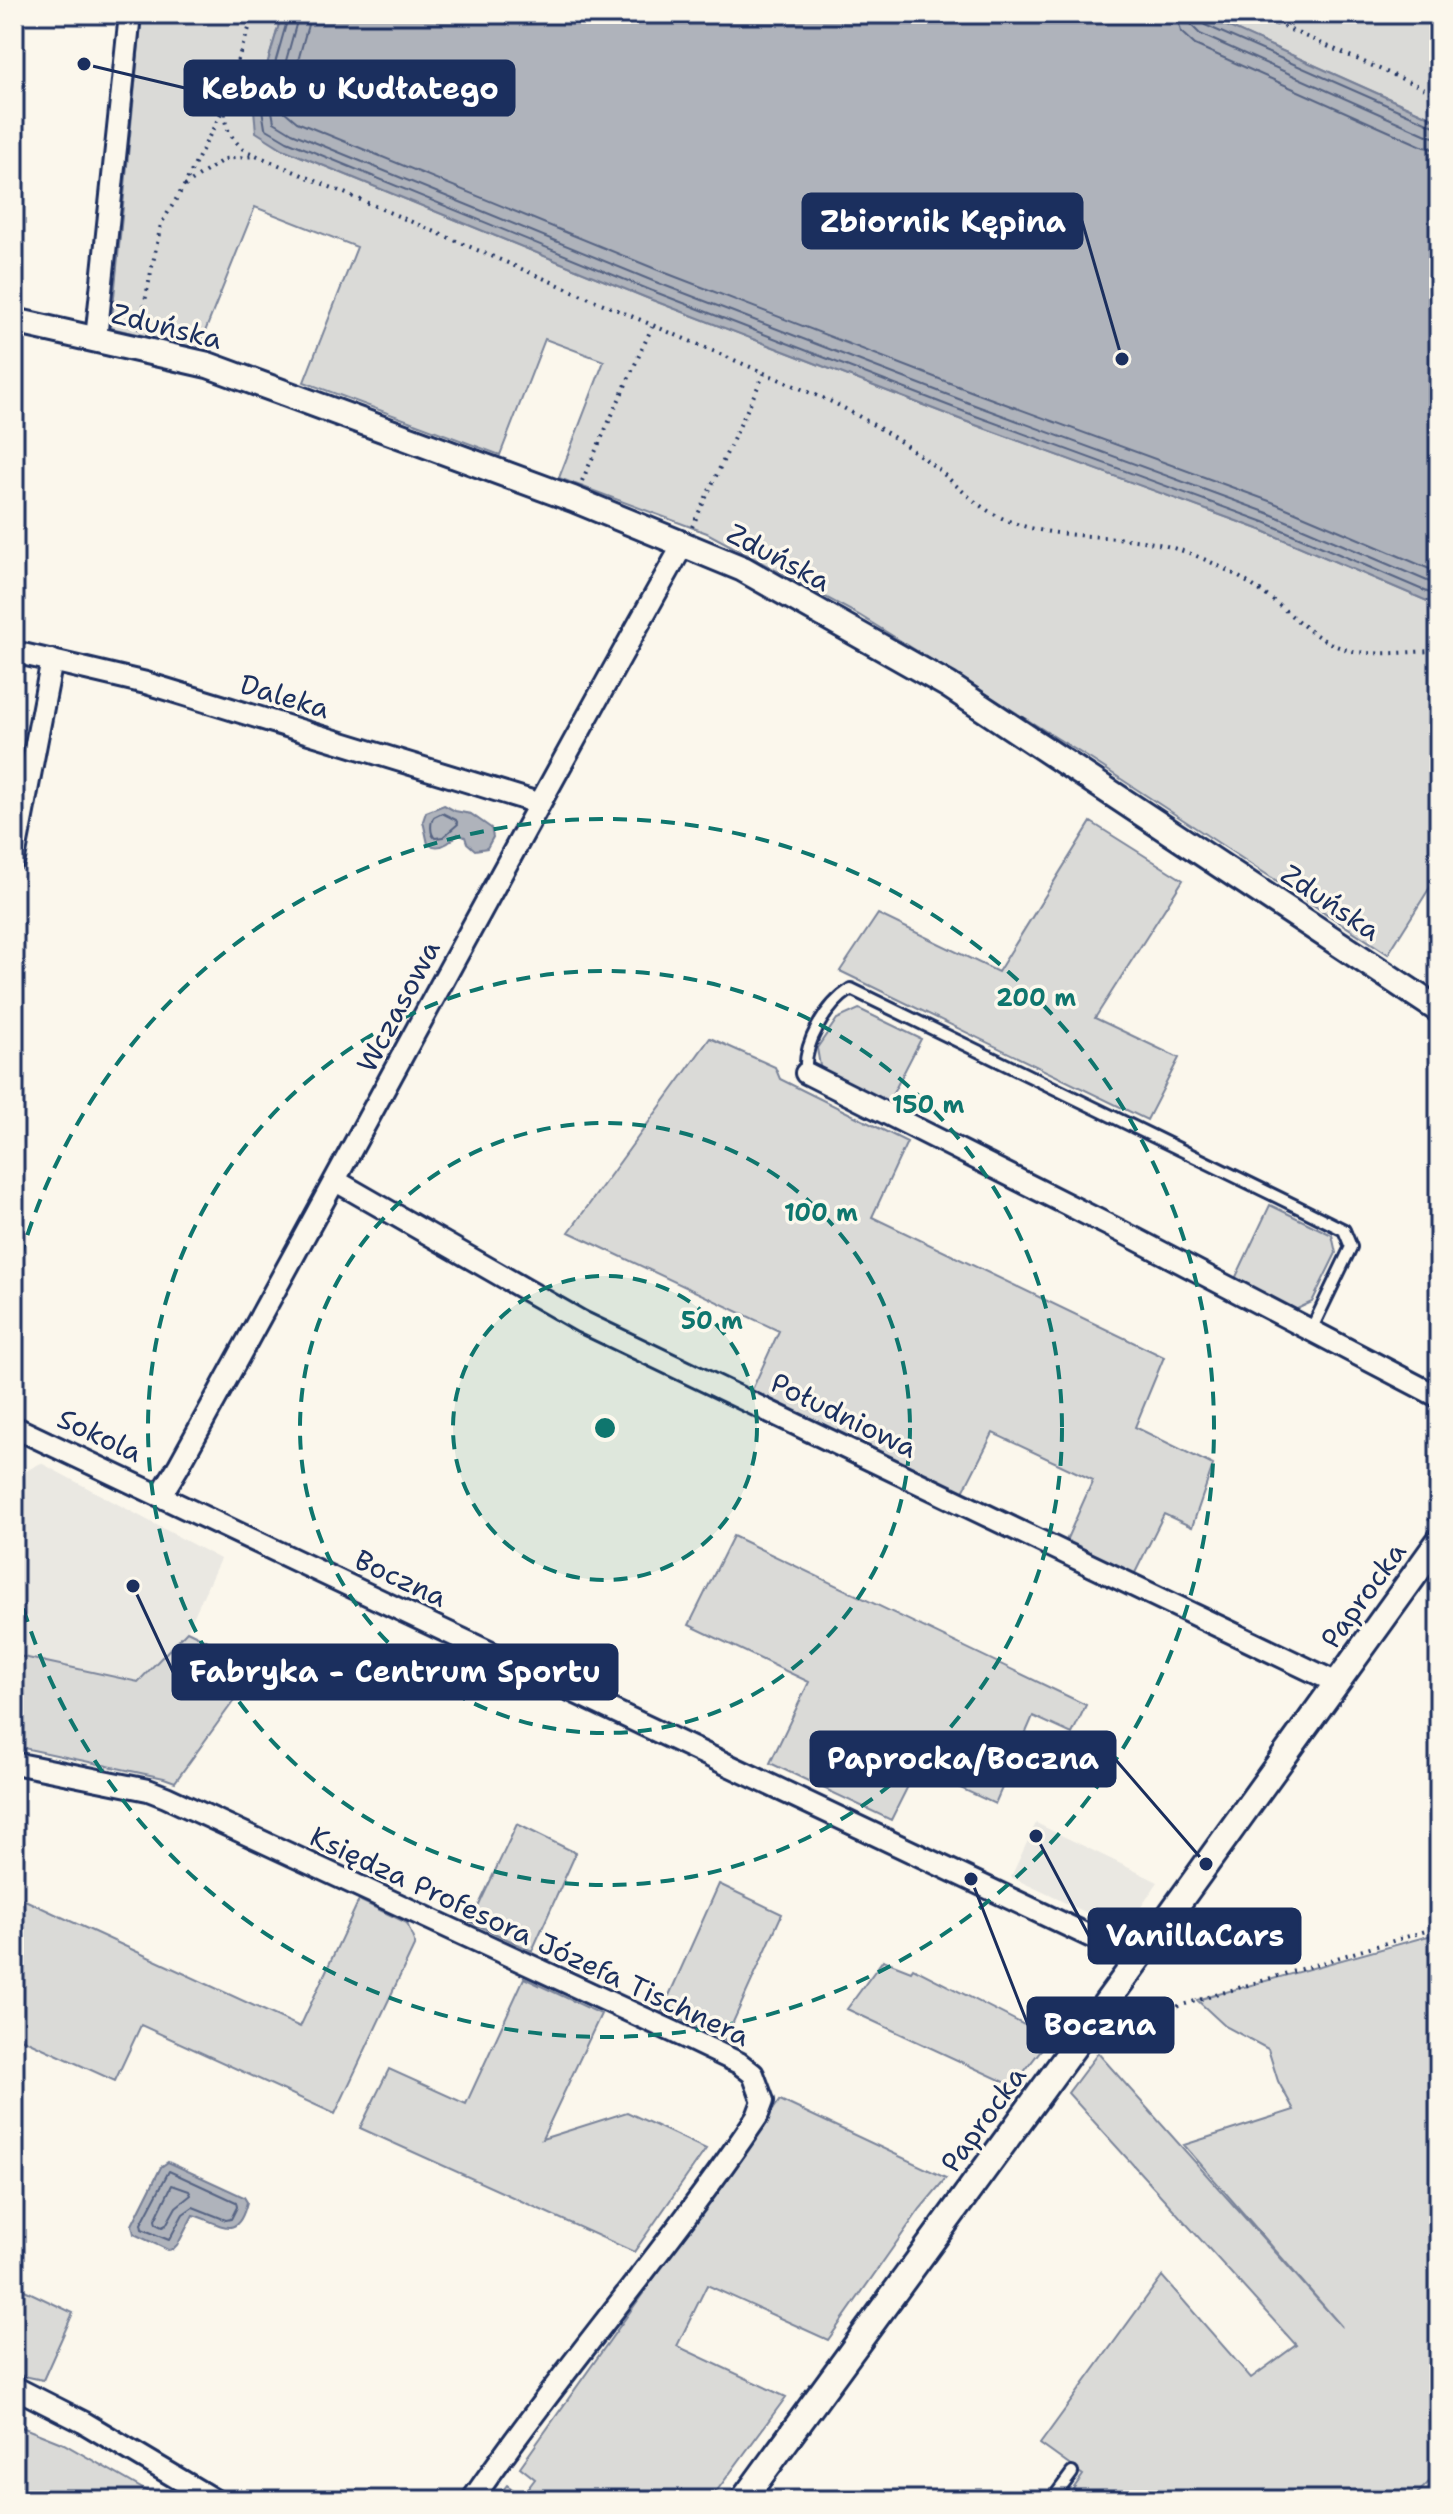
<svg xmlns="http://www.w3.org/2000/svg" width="1453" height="2514" viewBox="0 0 1453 2514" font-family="'Shantell Sans',sans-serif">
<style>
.built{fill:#eae8e2}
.green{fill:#dadad7;stroke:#7a849a;stroke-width:2}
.water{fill:#afb3bb;stroke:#747e96;stroke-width:2}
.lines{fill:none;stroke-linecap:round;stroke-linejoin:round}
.shore{stroke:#566483;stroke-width:2}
.service-casing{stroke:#1b2f5e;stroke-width:16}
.minor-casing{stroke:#1b2f5e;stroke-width:26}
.tertiary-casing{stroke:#1b2f5e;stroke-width:30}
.path{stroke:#1b2f5e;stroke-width:4;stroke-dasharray:2 6;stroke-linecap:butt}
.service{stroke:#fbf7ec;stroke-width:10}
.minor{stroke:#fbf7ec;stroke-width:20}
.tertiary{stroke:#fbf7ec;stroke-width:24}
.ring{fill:none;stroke:#0f766e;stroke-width:4;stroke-dasharray:14 10}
.labels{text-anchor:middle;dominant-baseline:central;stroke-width:7;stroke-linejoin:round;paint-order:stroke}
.street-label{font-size:28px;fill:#1b2f5e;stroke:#fbf7ec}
.centre{fill:#0f766e;stroke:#fbf7ec;stroke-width:4}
.ring-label{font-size:24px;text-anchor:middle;font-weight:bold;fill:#0f766e;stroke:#fbf7ec;stroke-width:7;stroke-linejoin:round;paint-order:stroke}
.leader{fill:none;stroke:#1b2f5e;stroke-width:3}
.callout-dot{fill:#1b2f5e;stroke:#fbf7ec;stroke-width:3}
.callout{fill:#1b2f5e;stroke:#1b2f5e;stroke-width:3}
.callout-label{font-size:30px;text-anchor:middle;font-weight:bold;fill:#fff}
</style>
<rect width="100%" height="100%" fill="#fbf7ec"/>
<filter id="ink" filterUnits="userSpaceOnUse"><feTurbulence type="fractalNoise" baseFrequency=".0125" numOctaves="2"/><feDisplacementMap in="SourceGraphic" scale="16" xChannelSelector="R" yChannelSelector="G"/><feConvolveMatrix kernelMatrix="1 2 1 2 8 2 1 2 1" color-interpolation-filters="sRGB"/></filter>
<g filter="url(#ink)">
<!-- built -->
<path class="built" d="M41 1463 220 1559 187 1631 138 1682 14 1655V1528L20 1474Z
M1036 1823 1158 1882 1128 1926 1119 1928 1011 1877Z"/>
<!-- green -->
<path class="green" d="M142 14H282L254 109 283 149 647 298 962 420 1261 530 1439 606V873L1388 954 1092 760 859 615 707 533 559 478 604 361 545 339 500 455 304 382 357 247 255 207 200 344 197 348 111 328Z
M1200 14H1439V121Z
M1091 822 1183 880 1095 1018 1179 1058 1147 1120 840 971 878 914 998 972Z
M859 1009 921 1039 887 1105 821 1072 817 1048 837 1019Z
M710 1038 775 1067 780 1079 907 1142 872 1217 1164 1357 1135 1427 1213 1465 1192 1527 1164 1514 1134 1575 1065 1543 1093 1480 993 1433 963 1492 750 1394 779 1331 569 1232Z
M1270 1205 1332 1235 1336 1253 1312 1302 1295 1310 1234 1281Z
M733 1536 1086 1705 1072 1734 1033 1716 995 1804 917 1768 891 1820 770 1763 809 1682 689 1625Z
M187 1631 259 1666 175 1782 164 1778 14 1746V1655L138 1682Z
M517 1824 576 1853 532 1951 471 1922Z
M719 1884 782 1914 725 2040 662 2011Z
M14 1895 300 2027 359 1900 407 1923 415 1944 335 2114 141 2025 115 2081 14 2035Z
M1439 1933V2472L1411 2500H1088L1073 2489 1083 2475 1040 2444 1162 2276 1251 2378 1296 2345 1068 2093 1098 2053 1342 2327 1184 2145 1294 2110 1278 2081 1268 2049 1225 2026 1197 2000Z
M883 1960 911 1971 913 1968 1050 2038 1013 2086 847 2009Z
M524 1978 601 2014 542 2139 627 2112 706 2149 634 2252 360 2128 389 2069 466 2104Z
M780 2100 946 2178 920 2209 828 2340 707 2285 677 2346 786 2397 710 2500H495L507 2485 522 2496 535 2479 520 2467Z
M14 2285 73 2313 43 2380 14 2374Z
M14 2424 64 2444 162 2500H14Z"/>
<!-- water -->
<path class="water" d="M282 14H1200L1439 121V606L1261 530 962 420 647 298 283 149 256 132 254 109Z
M444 805 455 811 471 814 491 828 493 837 487 848 475 850 467 843 465 837 458 834C450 843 440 851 428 844L423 821 426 812Z
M168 2162 244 2197 247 2202C237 2244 220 2222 193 2215L177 2246 174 2249 168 2250 134 2234 132 2225 161 2167Z"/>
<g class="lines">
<!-- shore -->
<path class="shore" d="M289 14 262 109 265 128 287 141 650 290 965 412 1264 522 1439 597
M299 14 272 111 274 122 292 133 653 281 969 403 1268 513 1439 586
M311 14 284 111 297 122 658 270 973 392 1272 502 1439 573
M1177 14 1181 32 1195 45 1424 147 1439 150
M1189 14 1192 26 1200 34 1429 136 1439 138
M1199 14 1200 21 1205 25 1439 128
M442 813 456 820 458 824 443 837 435 838C430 834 430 822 434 817Z
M169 2171 236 2202 237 2207 231 2219 226 2220 193 2207 183 2214 169 2240 142 2229 141 2224Z
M172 2185 189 2191 191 2195 176 2207 166 2225 162 2227 156 2224 155 2220Z"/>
<defs>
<path id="service" d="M806 1073C803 1043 826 1005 851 989L1298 1207 1344 1230 1351 1247 1311 1330
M1052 2500 1072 2473"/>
<path id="minor" d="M96 339 130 14
M14 652 146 683 538 803
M14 859 52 660
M806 1073 1134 1238 1439 1397
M336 1181 582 1322 1337 1683
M14 1427 1138 1959
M161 1495 178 1467C348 1159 512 849 684 543
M14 1763 148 1790 166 1797 674 2032 739 2063 753 2074 763 2101 757 2117C668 2249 562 2369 472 2500
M14 2387 83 2422 214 2500"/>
<path id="tertiary" d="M14 321 208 365 573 499 743 569 948 685 1439 1010
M743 2500 1138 1959 1439 1541"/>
</defs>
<!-- service casing -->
<use href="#service" class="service-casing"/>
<!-- minor casing -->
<use href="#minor" class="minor-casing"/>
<!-- tertiary casing -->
<use href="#tertiary" class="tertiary-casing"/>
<!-- path -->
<path class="path" d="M254 14C246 40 219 100 226 124 229 135 236 142 244 150L832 402C867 420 899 439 930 463 951 479 969 500 992 513 1047 544 1111 530 1170 547 1205 557 1238 574 1267 596 1294 615 1314 641 1348 650 1376 657 1410 651 1439 651
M1254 14 1439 95
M185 186 224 159 255 156
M139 330 161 224 183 188 223 109
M582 481 652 327
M692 527 764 374
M1429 1521 1439 1508
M1130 2008 1145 2011 1169 2009 1439 1927
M1075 2494 1083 2500"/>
<!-- service -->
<use href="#service" class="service"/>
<!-- minor -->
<use href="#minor" class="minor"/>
<!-- tertiary -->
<use href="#tertiary" class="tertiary"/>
</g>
</g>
<!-- distance rings -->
<circle cx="605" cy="1428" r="152" fill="#0f766e" fill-opacity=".12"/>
<g class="ring">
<circle cx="605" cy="1428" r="152"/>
<circle cx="605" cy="1428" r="305"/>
<circle cx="605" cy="1428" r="457"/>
<path d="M14 1281A609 609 0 1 1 14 1575"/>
</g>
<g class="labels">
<!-- street labels -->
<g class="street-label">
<text transform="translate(167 326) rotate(14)">Zduńska</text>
<text transform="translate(779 557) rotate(28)">Zduńska</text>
<text transform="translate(285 696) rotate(17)">Daleka</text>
<text transform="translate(1331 902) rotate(34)">Zduńska</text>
<text transform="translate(398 1006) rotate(-62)">Wczasowa</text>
<text transform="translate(844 1415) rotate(26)">Południowa</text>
<text transform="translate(100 1435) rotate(25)">Sokola</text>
<text transform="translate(401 1578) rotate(25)">Boczna</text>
<text transform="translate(1363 1595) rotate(-54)">Paprocka</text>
<text transform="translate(530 1936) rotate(25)">Księdza Profesora Józefa Tischnera</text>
<text transform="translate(983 2119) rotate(-54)">Paprocka</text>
</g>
</g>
<circle cx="605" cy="1428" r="12" class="centre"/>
<g class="ring-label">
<text x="1036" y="1006">200 m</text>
<text x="928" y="1113">150 m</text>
<text x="821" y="1221">100 m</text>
<text x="712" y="1329">50 m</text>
</g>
<!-- callouts -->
<path class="leader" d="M84 64L185 88M1122 359L1082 221M133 1586L173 1672M1206 1864L1115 1759M1036 1836L1089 1936M971 1879L1028 2025"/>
<g class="callout-dot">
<circle cx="84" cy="64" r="8"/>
<circle cx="1122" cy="359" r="8"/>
<circle cx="133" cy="1586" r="8"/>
<circle cx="1206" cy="1864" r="8"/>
<circle cx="1036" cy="1836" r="8"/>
<circle cx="971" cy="1879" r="8"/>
</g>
<g class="callout">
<rect x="185" y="61" width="329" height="54" rx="8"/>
<rect x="803" y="194" width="279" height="54" rx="8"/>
<rect x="173" y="1645" width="444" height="54" rx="8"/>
<rect x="811" y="1732" width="304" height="54" rx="8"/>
<rect x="1089" y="1909" width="211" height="54" rx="8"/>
<rect x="1028" y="1998" width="145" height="54" rx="8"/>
</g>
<g class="callout-label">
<text x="350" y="99">Kebab u Kudłatego</text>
<text x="943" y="232">Zbiornik Kępina</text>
<text x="395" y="1682">Fabryka - Centrum Sportu</text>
<text x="963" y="1769">Paprocka/Boczna</text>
<text x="1195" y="1946">VanillaCars</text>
<text x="1100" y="2035">Boczna</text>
</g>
<!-- margin -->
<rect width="1453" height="2514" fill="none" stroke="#fbf7ec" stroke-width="48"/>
<rect x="24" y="24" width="1405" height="2466" fill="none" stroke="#1b2f5e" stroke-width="3" filter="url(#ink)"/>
</svg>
